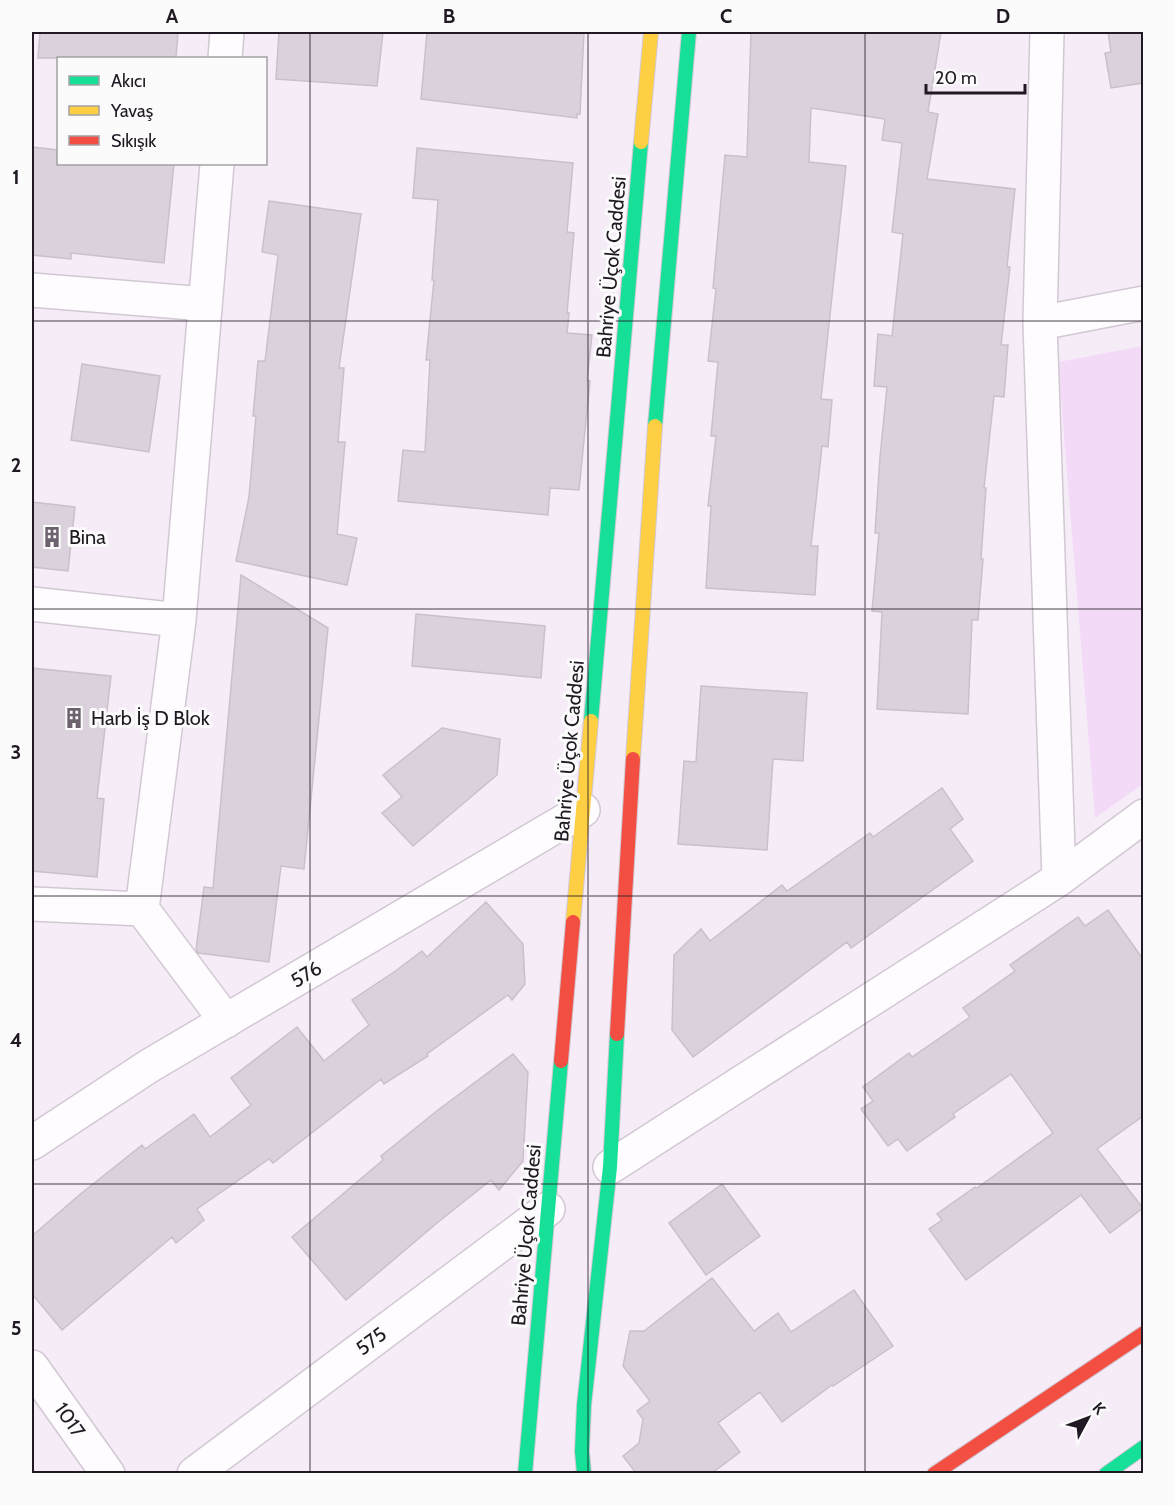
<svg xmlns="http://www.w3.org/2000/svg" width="1175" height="1505" viewBox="0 0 1175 1505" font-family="Cabin,sans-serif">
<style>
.green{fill:#f3dbf7}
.building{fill:#dad1dc;stroke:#c9c0ca;stroke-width:1.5}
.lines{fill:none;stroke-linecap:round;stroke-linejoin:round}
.street-casing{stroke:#d1c8d3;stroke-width:36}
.fast-casing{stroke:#d1c8d3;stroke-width:16}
.slow-casing{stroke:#d1c8d3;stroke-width:16}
.jam-casing{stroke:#d1c8d3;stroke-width:16}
.street{stroke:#fefcfe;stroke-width:33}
.fast{stroke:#16e098;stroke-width:14}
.slow{stroke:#ffcf43;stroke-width:14}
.jam{stroke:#f24e42;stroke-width:14}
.grid{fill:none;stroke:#201822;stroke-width:1.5;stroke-opacity:0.55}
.labels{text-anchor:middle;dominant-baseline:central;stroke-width:6;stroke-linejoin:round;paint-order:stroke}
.street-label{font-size:20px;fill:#201822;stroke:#fbfbfb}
.poi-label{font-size:20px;fill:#201822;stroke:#fbfbfb;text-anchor:start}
.neatline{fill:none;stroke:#201822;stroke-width:2}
.grid-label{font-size:20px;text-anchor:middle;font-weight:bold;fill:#201822}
</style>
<rect width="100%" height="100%" fill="#f6ecf8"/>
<!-- green -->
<path class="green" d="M1143 346V784L1095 818 1058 362Z"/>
<!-- building -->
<path class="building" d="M40 32H178L176 58H38Z
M279 32H383L377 86 276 79Z
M427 32H584L580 114H577V118L421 99Z
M751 32H941L928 112 938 114 927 179 1015 189 1007 267H1010L1001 345H1008L1004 397 994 396 984 488H986L981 559H983L978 620H972L968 714 877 709 882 612 872 611 879 533H875L880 457 887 387 874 386 878 334 892 336 903 234 892 232 902 143 882 140 885 119 811 108 809 162 846 166 821 399 832 400 828 447 822 446 811 546H818L815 595 706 588 711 506H708L716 436H711L718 362 708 361 716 289 713 288 725 155 747 157Z
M1108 32H1143V83L1111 88 1105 53 1111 52Z
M32 147 58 150V164H174L164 263 71 253V259L32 255Z
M417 148 573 163 567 232 574 233 567 313H569L567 333 592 335 587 380 590 381 579 490 550 488 548 515 398 501 403 450 425 452 430 360H426L434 280H432L438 200 413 198Z
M269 201 361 214 339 368H344L338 442H345L337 534 357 538 347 585 236 561 249 497 256 416H253L258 361H265L278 255 262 252Z
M82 364 160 376 149 452 71 440Z
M32 502 75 507 68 571 32 567Z
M241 575 328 628 304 869 281 866 269 962 198 953 196 950 204 887 213 888Z
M416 614 545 626 541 678 412 666Z
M32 668 111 676 97 798 104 799 97 877 32 871Z
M701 686 807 693 803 761 773 759 767 850 678 844 684 761 696 762Z
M442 728 500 739 497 775 413 846 382 813 402 797 383 775Z
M942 788 963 819 950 829 973 861 851 948 847 942 693 1057 672 1030 674 955 701 929 710 941 782 885 787 891 870 833 873 837Z
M486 902 523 944 525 984 512 1000 508 995 427 1054 428 1056 384 1084 381 1079 273 1163 269 1159 197 1209 204 1220 176 1243 172 1237 62 1330 32 1294V1236L78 1196 142 1145 145 1149 194 1114 210 1137 251 1105 231 1078 297 1027 324 1061 369 1025 352 1000 394 972 422 951 427 957Z
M1108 910 1143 959V1116L1097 1149 1143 1208 1110 1233 1081 1195 966 1280 929 1229 942 1220 937 1214 975 1187 977 1188 1053 1133 1011 1074 953 1114 955 1117 907 1151 898 1139 888 1146 861 1109 873 1101 863 1087 909 1053 912 1057 970 1017 963 1008 1015 971 1010 965 1078 917 1085 926Z
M513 1054 528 1072 523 1161 499 1190 491 1180 437 1223 346 1300 292 1237 383 1160 381 1156 438 1110Z
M722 1184 760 1236 706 1275 669 1223Z
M712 1278 754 1331 778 1313 791 1332 854 1290 893 1346 833 1386 832 1385 782 1422 760 1392 718 1423 740 1452 712 1473H636L623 1456 639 1443 643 1419 637 1411 650 1401 623 1366 630 1331H644Z"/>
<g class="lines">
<defs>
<path id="street" d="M1047 32 1040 323 1059 879
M225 58 227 32
M217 164 179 620 142 909 226 1021
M32 290 205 304
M1040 323 1144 303
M32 604 179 620
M32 904 142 909
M32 1143 149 1066 583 810
M610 1167 1059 879 1144 816
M32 1367 108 1474
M194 1474 548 1209"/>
<path id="fast" d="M655 426 689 32
M591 721 641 142
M525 1474 561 1061
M584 1474 582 1451 584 1405 610 1167 617 1034
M1106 1474 1144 1447"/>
<path id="slow" d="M641 142 651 32
M633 759 655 426
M573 922 591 721"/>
<path id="jam" d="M617 1034 633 759
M561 1061 573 922
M934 1474 1144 1333"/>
</defs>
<!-- street casing -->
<use href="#street" class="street-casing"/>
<!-- fast casing -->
<use href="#fast" class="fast-casing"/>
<!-- slow casing -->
<use href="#slow" class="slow-casing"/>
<!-- jam casing -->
<use href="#jam" class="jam-casing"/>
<!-- street -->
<use href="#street" class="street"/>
<!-- fast -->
<use href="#fast" class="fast"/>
<!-- slow -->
<use href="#slow" class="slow"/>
<!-- jam -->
<use href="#jam" class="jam"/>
</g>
<!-- grid -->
<path class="grid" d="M310 32V1474M588 32V1474M865 32V1474M32 321H1144M32 609H1144M32 896H1144M32 1184H1144"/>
<!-- icons -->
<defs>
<symbol id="building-bare" viewBox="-9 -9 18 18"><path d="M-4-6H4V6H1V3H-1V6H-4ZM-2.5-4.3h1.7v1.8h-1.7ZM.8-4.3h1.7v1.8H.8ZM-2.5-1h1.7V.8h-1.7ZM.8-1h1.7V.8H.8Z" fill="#6b626d" stroke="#fbfbfb" stroke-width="2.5" paint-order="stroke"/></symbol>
</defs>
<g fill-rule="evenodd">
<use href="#building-bare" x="37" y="522" width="30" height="30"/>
<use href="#building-bare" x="59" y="703" width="30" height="30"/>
</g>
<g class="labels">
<!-- street labels -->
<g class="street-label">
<text transform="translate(611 267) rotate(-85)">Bahriye Üçok Caddesi</text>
<text transform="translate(569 751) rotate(-85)">Bahriye Üçok Caddesi</text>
<text transform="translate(306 974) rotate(-31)">576</text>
<text transform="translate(526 1235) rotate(-85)">Bahriye Üçok Caddesi</text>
<text transform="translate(371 1341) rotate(-37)">575</text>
<text transform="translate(70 1420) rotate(55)">1017</text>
</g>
<!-- poi labels -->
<g class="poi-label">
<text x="69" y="537">Bina</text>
<text x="91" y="718">Harb İş D Blok</text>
</g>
</g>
<!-- border -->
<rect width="1175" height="1505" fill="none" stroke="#fbfbfb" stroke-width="66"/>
<!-- legend -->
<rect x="57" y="57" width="210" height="108" fill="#fbfbfb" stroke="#a3a0a4" stroke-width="1.5"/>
<rect x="69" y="76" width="30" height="9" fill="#16e098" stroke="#a3a0a4" stroke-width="1.5"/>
<text x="111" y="87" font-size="18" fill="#201822">Akıcı</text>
<rect x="69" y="106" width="30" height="9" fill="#ffcf43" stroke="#a3a0a4" stroke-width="1.5"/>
<text x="111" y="117" font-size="18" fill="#201822">Yavaş</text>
<rect x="69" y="136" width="30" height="9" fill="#f24e42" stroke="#a3a0a4" stroke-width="1.5"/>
<text x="111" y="147" font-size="18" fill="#201822">Sıkışık</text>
<!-- north arrow -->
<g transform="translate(1088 1418) rotate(49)" stroke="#fbfbfb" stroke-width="4.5" paint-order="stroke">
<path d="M0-4.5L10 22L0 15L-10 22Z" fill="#201822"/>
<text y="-9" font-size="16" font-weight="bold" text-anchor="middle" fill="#201822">K</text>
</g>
<!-- scale -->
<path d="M926 84v9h99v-9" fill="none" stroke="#201822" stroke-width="3"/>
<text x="935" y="84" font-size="18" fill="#201822" stroke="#fbfbfb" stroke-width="4.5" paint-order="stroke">20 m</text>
<rect x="33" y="33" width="1109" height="1439" class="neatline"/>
<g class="grid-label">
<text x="172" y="23">A</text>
<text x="449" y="23">B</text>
<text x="726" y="23">C</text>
<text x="1003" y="23">D</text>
<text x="16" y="184">1</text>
<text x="16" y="472">2</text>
<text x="16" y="759">3</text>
<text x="16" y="1047">4</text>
<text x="16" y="1335">5</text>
</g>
</svg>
